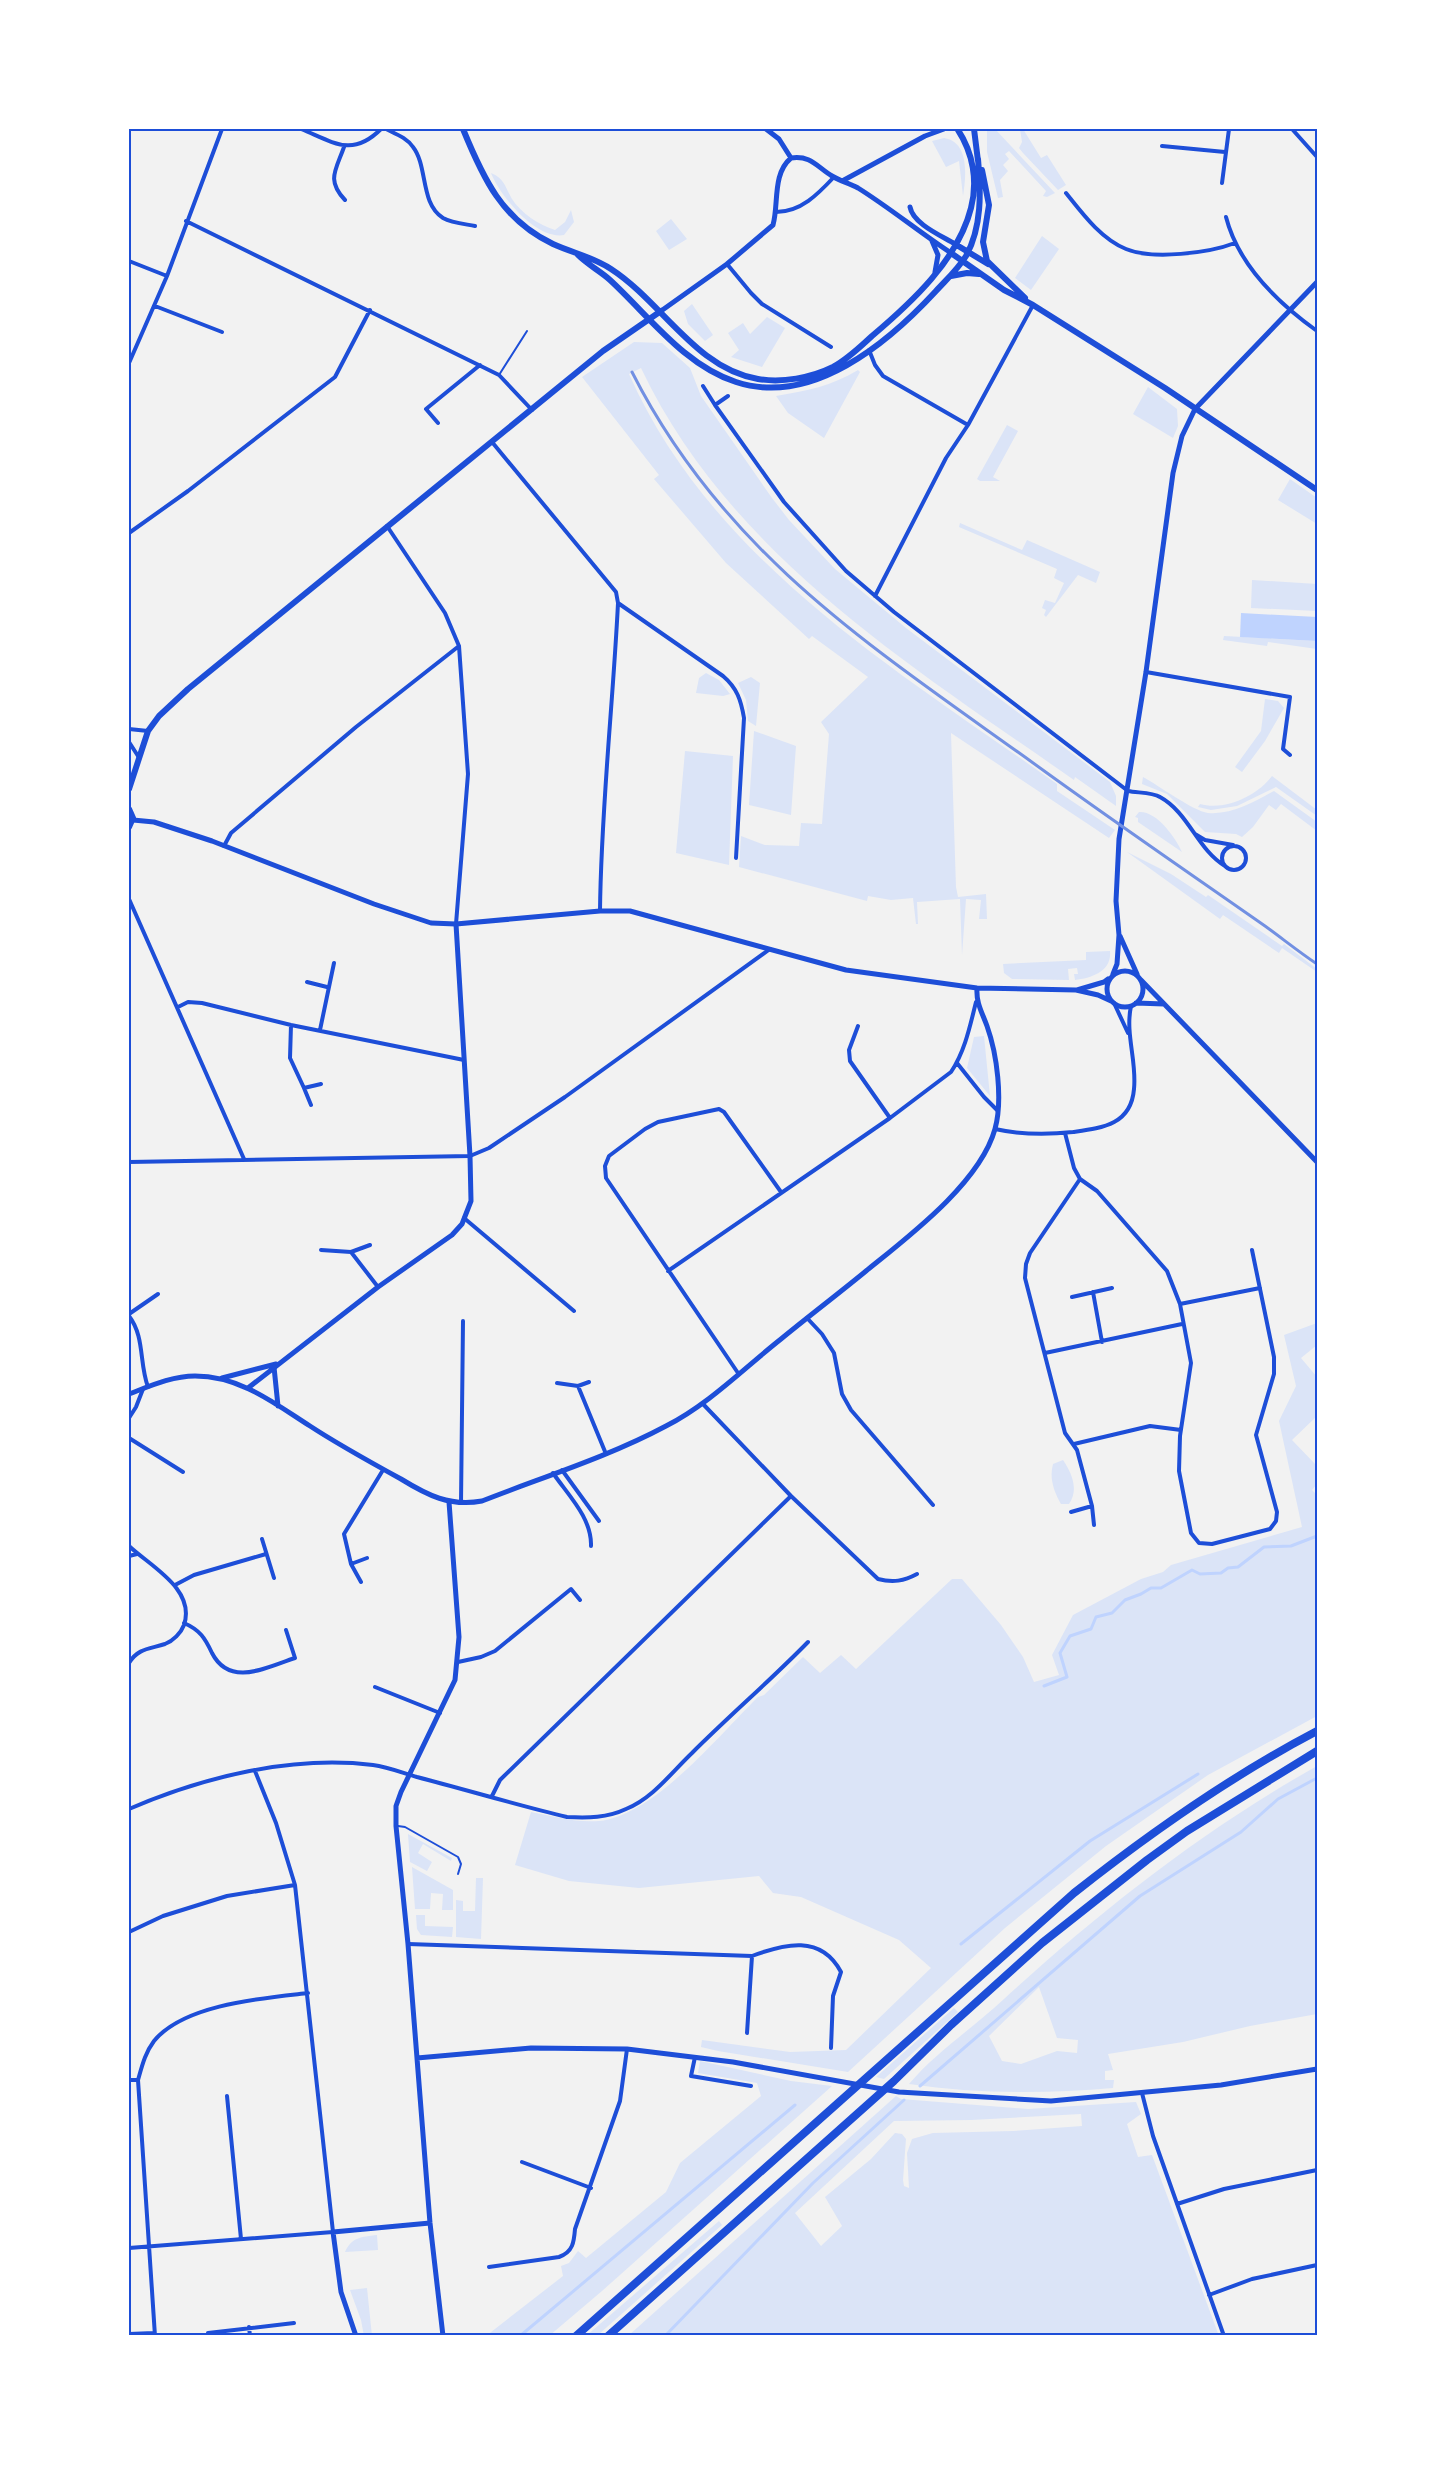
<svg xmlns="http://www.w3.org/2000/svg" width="1446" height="2465" viewBox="0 0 1446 2465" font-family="'Space Grotesk',sans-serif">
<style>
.green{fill:#dbe4f7;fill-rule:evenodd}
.water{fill:#bfd3fe}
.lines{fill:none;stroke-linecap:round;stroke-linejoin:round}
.stream{stroke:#bfd3fe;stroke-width:3}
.service{stroke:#1d4ed8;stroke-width:2}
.minor{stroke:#1d4ed8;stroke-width:4}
.tertiary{stroke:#1d4ed8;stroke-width:5}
.secondary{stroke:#1d4ed8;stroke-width:5}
.primary{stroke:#1d4ed8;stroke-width:6}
.motorway{stroke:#1d4ed8;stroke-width:8}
.rail{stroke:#7290e2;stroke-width:3}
.neatline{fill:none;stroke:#1d4ed8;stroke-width:2}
</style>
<rect width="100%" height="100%" fill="#f2f2f2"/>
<!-- green -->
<path class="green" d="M987 129H995L1055 193 1047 197 1043 196 1046 191 1009 151 1005 154 1009 159 1003 165 1008 171 1000 180 1003 197 998 198 987 152Z
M1020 129H1023L1041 158 1047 155 1066 185 1058 190 1023 153 1019 148 1022 142Z
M944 138C970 142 966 177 963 196L959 161 946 167 932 141Z
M491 173C505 179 505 187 512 199 521 213 539 225 555 230L565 222 571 210 574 222 564 235C536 240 500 196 491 173Z
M671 219 687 239 669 250 656 231Z
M1042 236 1059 249 1031 290 1015 278Z
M692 304 713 335 705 341 688 324 684 311Z
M767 317 785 328 762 367 731 357 739 350 728 333 743 323 750 334Z
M634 342 662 343 690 368 701 396 772 498 789 520 835 569 906 628 1110 782 1116 796V806L1075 777 1074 780C911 666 729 554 641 368L629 374C712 561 896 670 1057 784V791L1115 830 1109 838 951 733 956 887 958 897 986 894 987 919H979L981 900 966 899 962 955 960 899 917 902 918 924H916L913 898 891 900 868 896 867 901 739 867 741 836 765 845 799 846 801 823 822 824 829 734 821 722 868 677 812 636 809 639 726 563 654 479 659 475 582 377Z
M858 370 860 372 824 438 788 413 776 396C806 391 832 386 858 370Z
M1148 387 1177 409 1178 426 1173 438 1133 414Z
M1007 425 1018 431 993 477 1000 481H980L977 479Z
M1290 479 1317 498V524L1278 500Z
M960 523 1022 550 1027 540 1100 572 1096 583 1078 575 1046 617 1044 615 1046 610 1042 608 1045 600 1055 603 1064 583 1054 578 1057 569 959 527Z
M1252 580 1317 584V611L1251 608Z
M1224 636 1317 641V649L1268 642 1267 646 1223 640Z
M706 673 719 680 730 694 723 696 696 693 699 678Z
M751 677 760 683 756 726 748 721 746 700 738 683Z
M1265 699 1278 701 1284 708 1265 741 1242 772 1235 767 1261 731Z
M754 731 796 746 791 815 749 805Z
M685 751 733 756 729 865 676 853Z
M1272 776 1317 810V816L1276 787 1237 806 1211 810 1198 807 1200 804C1225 811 1257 796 1272 776Z
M1143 777C1158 785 1193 811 1208 813 1232 815 1254 802 1274 791L1317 822V831L1281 804 1276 810 1269 805 1253 827 1242 837 1236 834 1205 832 1167 794 1142 784Z
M1139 812C1157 811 1175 837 1182 852L1138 822V818L1135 817Z
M1127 852 1171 874 1206 897 1208 895 1282 946 1284 944 1317 969V972L1282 948 1279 953 1223 915 1220 919Z
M1110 951C1112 971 1092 978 1075 980L1074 974H1078L1077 968 1068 969 1069 980 1012 979 1004 973 1003 964 1086 960V952Z
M984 1036 990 1096 967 1068 974 1037Z
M1317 1323V1345L1301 1358 1317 1377V1416L1292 1440 1317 1466V1484L1312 1490 1317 1495V1716L1208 1775 1106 1846 1005 1928 848 2072 718 2051 701 2047 702 2040 790 2052 846 2050 931 1968 899 1940 801 1897 773 1893 759 1876 639 1888 569 1881 515 1865 531 1812C554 1816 575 1823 599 1821 654 1816 720 1734 758 1697L764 1695 803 1657 820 1673 841 1655 856 1669 952 1579H962L1001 1625 1023 1657 1034 1682 1059 1675 1052 1655 1073 1615 1141 1579 1163 1572 1171 1565 1302 1527 1279 1421 1296 1386 1284 1335Z
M1063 1460C1072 1473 1079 1490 1069 1504H1061C1054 1492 1049 1478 1053 1464Z
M1317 1766V2014L1250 2026 1183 2042 1108 2054 1113 2070 1105 2071V2080H1114L1113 2088C1045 2094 977 2094 909 2084 936 2052 973 2028 1004 1999 1100 1911 1203 1830 1317 1766ZM1039 1987 1057 2038 1078 2040 1077 2053 1057 2051 1021 2064 1002 2061 989 2036Z
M408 1834 452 1858 451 1861 423 1844 418 1853 432 1862 427 1871 410 1862Z
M412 1867 453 1890V1910H442L443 1894 431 1893 430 1909H415Z
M476 1878H483L481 1939 456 1937V1900L463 1901V1911H475Z
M416 1915H425V1926L453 1927 452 1937 421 1935 417 1929Z
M954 2008 958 2012 884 2079 876 2077Z
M700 2061 791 2081 832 2086 602 2291 549 2336H486L563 2276 561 2266 569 2263 578 2251 586 2258 666 2192 680 2163 761 2096 757 2083 698 2073Z
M896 2096 901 2099 1028 2109 1136 2102 1141 2114 1127 2124 1138 2157 1152 2155 1219 2336H628ZM1081 2114 1082 2126 1013 2131 933 2133 912 2139 907 2153 909 2188 904 2186 903 2180 906 2139 902 2134 895 2133 871 2159 825 2197 842 2226 821 2246 795 2213 894 2121 971 2120Z
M719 2221 722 2225 598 2335 586 2336Z
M377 2235 378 2250 345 2252C352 2237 361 2237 377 2235Z
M367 2288 372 2336H364L361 2320 350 2290Z"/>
<!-- water -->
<path class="water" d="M1241 613 1317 617V641L1240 637Z"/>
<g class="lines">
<!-- stream -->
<path class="stream" d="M1044 1686 1067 1677 1060 1653 1070 1636 1091 1629 1096 1617 1112 1613 1125 1600 1141 1594 1151 1588H1161L1192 1570 1200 1574 1221 1573 1228 1568 1238 1567 1264 1547 1291 1546 1317 1536
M961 1944 1090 1841 1198 1774
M920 2086 1140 1896 1241 1832 1278 1799 1317 1778
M520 2336 795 2105
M665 2336 813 2183 904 2100"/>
<!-- service -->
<path class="service" d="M499 375 527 331
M398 1826 405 1827 458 1857 461 1864 458 1874"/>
<!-- minor -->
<path class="minor" d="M301 129C333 142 352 158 381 129
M386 129C396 134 407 138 413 147 428 166 420 204 443 218 452 223 465 224 475 226
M1292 129 1317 157
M1162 146 1225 152
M344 147C336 170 326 180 345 200
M1222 183 1229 129
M1066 193C1082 213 1101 239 1126 249 1153 260 1209 253 1235 243
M776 212C801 212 818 194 834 177
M1226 217C1238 264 1278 303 1317 331
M186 221 499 375 532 410
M129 261 167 276
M727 264 751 293 762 304 831 347
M155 306 222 332
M869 350 875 365 883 376 968 425
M129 363 167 276 222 129
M703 386 715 405
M728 396 715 405 784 502 846 571 894 612 1128 791C1137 793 1152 792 1160 797 1189 813 1197 849 1225 866
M438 423 426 409 480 365
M492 442 616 592 618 603C613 705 601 808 600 911
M387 526 445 613 459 646 468 774 456 924
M129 533 188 491 335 377 370 310
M875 596 946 458 968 425 1033 305
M618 603 723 676C737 688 741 700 744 718L736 858
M1146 672 1290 697 1283 749 1290 755
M129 729 148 731
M129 742 138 756
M1195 834 1205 840 1233 845
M224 846 231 833 356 727 459 646
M1222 858a12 12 0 1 1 24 0a12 12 0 1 1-24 0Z
M129 899 244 1159
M307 982 327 987
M1114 1003 1128 1033
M178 1007 188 1002 202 1003 291 1025 464 1060
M291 1025 290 1058 304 1088
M858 1026 849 1050 850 1061 890 1118
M320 1030 334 963
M957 1063 984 1097 997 1110
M311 1105 304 1088 321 1084
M995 1129C1022 1135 1045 1135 1073 1132 1102 1128 1131 1125 1134 1089 1137 1061 1125 1034 1131 1006
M1065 1133 1074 1168 1080 1179 1097 1191 1167 1271 1180 1304 1191 1363 1180 1436 1179 1471 1191 1533 1199 1543 1212 1544 1270 1529 1276 1521 1277 1512 1256 1435 1274 1374V1357L1252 1250
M129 1162 470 1156 489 1148 565 1097 770 949
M1080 1179 1030 1253 1026 1264 1025 1278 1065 1433 1077 1450 1092 1506
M464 1218 574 1311
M321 1250 351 1252 378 1287
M351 1252 370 1245
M668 1271 890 1118 951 1072C965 1051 970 1026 976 1002
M1093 1292 1102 1342
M1072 1297 1112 1288
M1180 1304 1260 1288
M129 1314 158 1294
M129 1316C145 1337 139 1363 148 1387
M807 1318 822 1334 834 1353 842 1394 851 1410 933 1505
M1045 1353 1182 1324
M738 1373 606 1178 605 1166 609 1156 645 1129 658 1122 719 1109 724 1112 781 1192
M557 1383 578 1386 589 1382
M578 1386 606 1454
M703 1404 791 1496 878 1579C893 1583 904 1581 917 1574
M129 1418 136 1407 143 1389
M129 1438 183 1472
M1074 1444 1150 1426 1181 1430
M562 1470 599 1521
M553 1473C568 1495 592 1518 591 1546
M461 1503 463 1321
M1071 1512 1092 1506 1094 1525
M262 1539 274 1578
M129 1546C150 1566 196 1589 184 1625 181 1633 173 1641 165 1644 150 1649 138 1648 129 1663
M129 1556 137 1554
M351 1564 367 1558
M361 1582 351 1564 344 1534 383 1470
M175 1585 194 1575 266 1554
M184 1623C200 1630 205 1638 212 1653 230 1688 267 1667 295 1658L286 1630
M458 1662 481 1657 495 1651 571 1589 580 1600
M375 1687 440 1713
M492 1796 500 1780 791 1496
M129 1809C203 1777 292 1755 373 1765 388 1767 403 1773 417 1777 467 1790 517 1805 567 1817 588 1818 607 1818 626 1809 653 1798 671 1773 692 1753 730 1715 771 1680 808 1642
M129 1932 163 1916 227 1896 295 1885
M408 1944 752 1956C784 1944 821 1934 841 1972L833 1996 831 2048
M747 2033 752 1956
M695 2057 691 2076 751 2086
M129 2080H138
M1142 2093 1153 2136 1224 2336
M227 2096 241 2239
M522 2162 591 2188
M1177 2204 1224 2189 1317 2170
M129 2248 333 2232 295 1885 276 1823 255 1771
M489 2267 559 2257C573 2252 574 2242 575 2229L620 2101 627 2049
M1209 2295 1252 2279 1317 2265
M249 2327 250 2336
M208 2333 294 2323
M129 2334 154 2333
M155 2336 138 2080C142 2066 145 2053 154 2041 184 2004 264 1998 308 1993"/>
<!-- tertiary -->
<path class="tertiary" d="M766 129 779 139 791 158
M844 180 925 136 944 129
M910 207C913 224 942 236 955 244
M932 241 938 255 935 272
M661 311 727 264 773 225C779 204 772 174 791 158 811 155 817 167 832 176 840 181 849 183 858 188 890 208 919 232 951 253
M1120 936 1137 974
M1113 974 1117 964 1119 935 1116 901 1119 839 1146 672 1173 473 1182 436 1195 409 1317 282
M222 1378 276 1364
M248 1388 378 1287 452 1235 462 1224 471 1201 470 1156 456 924
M417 2058 531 2048 627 2049 733 2062 899 2092 1051 2101 1221 2085 1317 2069
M356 2336 341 2292 333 2232 430 2223
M443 2336 430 2223 408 1944 396 1826V1806L401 1792 455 1680 459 1637 449 1502"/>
<!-- secondary -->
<path class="secondary" d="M133 820 154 822 212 841 374 904 431 923 456 924 600 911H630L846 970 977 988 1076 990 1098 995 1111 1001
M1107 989a18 18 0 1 1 36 0a18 18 0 1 1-36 0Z
M1141 980 1317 1162
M1077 990 1104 982 1108 979
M1136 1003 1164 1004
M274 1367 278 1406
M129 1394C150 1386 172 1376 195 1376 240 1376 274 1403 310 1426 339 1445 370 1462 401 1479 427 1495 450 1507 482 1501 543 1477 608 1457 666 1426 709 1404 743 1369 781 1339 809 1316 838 1294 866 1271 908 1237 980 1183 995 1129 1003 1100 997 1054 987 1026 982 1012 976 1003 977 988"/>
<!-- primary -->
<path class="primary" d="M463 129C483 178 502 220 553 244 573 253 593 257 611 269 662 302 696 369 758 379 782 383 811 378 833 367 848 359 860 347 872 336 911 303 958 260 971 208 978 181 973 153 958 130
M974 129 978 161
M982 170 989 205 983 242 987 261 1025 298
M955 244 988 264
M951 253 1004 290 1033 305 1165 388 1317 490
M578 255C588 265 600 271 610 280 649 316 684 365 736 382 812 407 888 343 936 291 946 280 958 269 966 256 982 227 981 192 978 159
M951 276 967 273 979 274
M129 789 148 731 159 716 188 689 603 351 661 311
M129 809 133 818 129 827"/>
<!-- motorway -->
<path class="motorway" d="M576 2336 1074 1893C1150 1833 1231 1776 1317 1731
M608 2336 894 2081 951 2025 1042 1943 1147 1860 1187 1831 1317 1751"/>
<!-- rail -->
<path class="rail" d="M632 372C727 560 883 654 1047 773 1119 825 1192 875 1265 926 1283 939 1299 952 1317 964"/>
</g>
<!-- border -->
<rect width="1446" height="2465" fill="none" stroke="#ffffff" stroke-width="261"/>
<rect x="130" y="130" width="1186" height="2204" class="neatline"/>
</svg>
